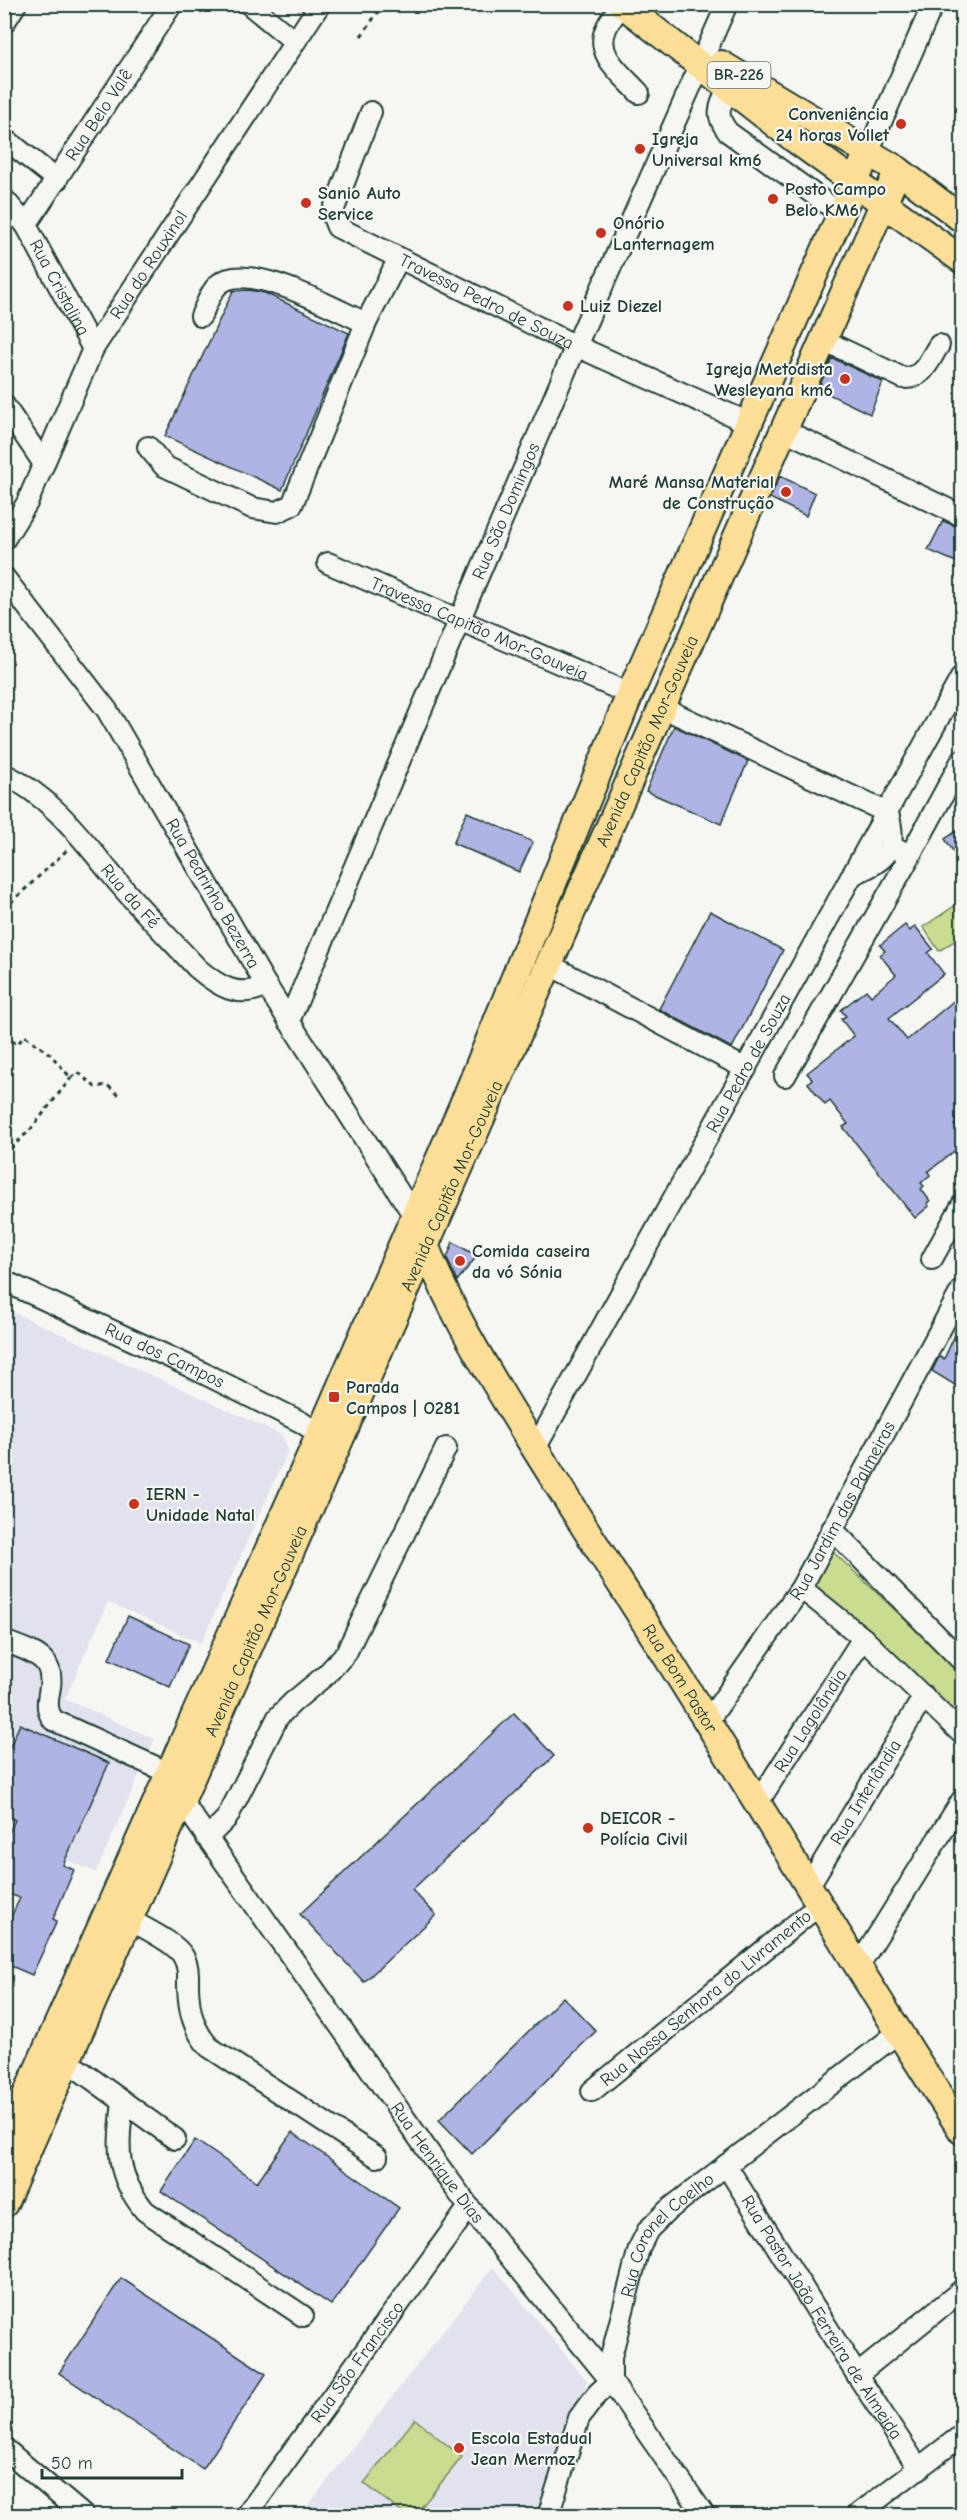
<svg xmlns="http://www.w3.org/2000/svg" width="967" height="2520" viewBox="0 0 967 2520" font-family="'Comic Neue',sans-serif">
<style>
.built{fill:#e1e2ee}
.green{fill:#c9dc90;stroke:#748c62;stroke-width:1.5}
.building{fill:#b0b4e5;stroke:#1f3d34;stroke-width:1.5}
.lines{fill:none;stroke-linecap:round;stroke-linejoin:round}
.minor-casing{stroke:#1f3d34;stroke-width:24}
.major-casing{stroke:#1f3d34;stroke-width:30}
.path{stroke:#1f3d34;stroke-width:3;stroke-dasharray:4.5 4.5;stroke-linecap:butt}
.minor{stroke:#f6f6f2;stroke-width:20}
.major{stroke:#fcde96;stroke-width:26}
.poi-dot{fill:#c8321e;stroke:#f6f6f2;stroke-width:2}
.labels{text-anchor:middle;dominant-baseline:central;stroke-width:4.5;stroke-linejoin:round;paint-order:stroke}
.shield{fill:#f6f6f2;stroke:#60746d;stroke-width:1.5}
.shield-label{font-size:16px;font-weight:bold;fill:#1f3d34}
.poi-label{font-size:18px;font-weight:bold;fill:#1f3d34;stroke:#f6f6f2;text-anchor:start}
.street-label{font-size:18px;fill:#1f3d34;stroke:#f6f6f2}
</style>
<rect width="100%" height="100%" fill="#f6f6f2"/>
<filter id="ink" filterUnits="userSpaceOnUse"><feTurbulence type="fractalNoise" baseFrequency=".0167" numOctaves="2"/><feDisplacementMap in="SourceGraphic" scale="12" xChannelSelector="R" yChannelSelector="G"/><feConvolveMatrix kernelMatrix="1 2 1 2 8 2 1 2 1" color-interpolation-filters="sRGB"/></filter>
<g filter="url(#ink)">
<!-- built -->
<path class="built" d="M4 1308 282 1435 288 1451 201 1643 108 1602 65 1699 155 1739 96 1872 5 1835Z
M493 2267 587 2381 544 2515 300 2516Z"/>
<!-- green -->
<path class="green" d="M962 901V936L939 951 923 927Z
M829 1548 962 1673V1724L811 1581Z
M415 2419 462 2457 415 2515H405L364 2483Z"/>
<!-- building -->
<path class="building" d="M249 290 265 293 349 333 282 490 165 436 233 291Z
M832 358 883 382 870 414 818 389Z
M780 476 815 493 806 516 770 498Z
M943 521 963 529V565L928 550Z
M674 726 748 761 721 824 646 791Z
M467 812 533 842 519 872 453 843Z
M963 827V866L945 839Z
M710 911 783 950 732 1048 659 1009Z
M905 925 910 931 915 926 933 949 928 953 944 974 889 1018 907 1040 963 993V1114L955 1120 958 1123 954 1125 963 1135V1144L928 1172 930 1175 921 1183 924 1186 921 1189 930 1201 927 1203 929 1206 915 1218 843 1127 848 1124 830 1101 825 1105 808 1083 812 1079 807 1073 854 1036 841 1019 846 1016 841 1010 866 990 871 996 896 975 880 955 885 951 880 945Z
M453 1242 477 1256 457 1281 447 1258Z
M963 1317V1390L932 1371 939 1357 944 1359Z
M128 1616 189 1644 170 1687 109 1659Z
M514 1713 554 1756 412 1890 436 1915 364 1982 300 1914Z
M20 1724 109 1763 63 1865 74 1870 53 1919 57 1921 32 1975 4 1963V1932L20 1898 4 1892V1844L15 1820 4 1816V1760Z
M563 1997 596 2031 472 2154 439 2120Z
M292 2132 399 2208 331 2305 161 2191 195 2140 257 2182Z
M121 2278 266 2374 203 2469 59 2373Z"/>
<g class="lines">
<defs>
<g id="minor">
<path d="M249 4 294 41"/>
<path d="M622 5C617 12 609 20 606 29 594 55 623 75 639 93"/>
<path d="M4 23 16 4"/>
<path d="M728 87C720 107 714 114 728 132L830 206 839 216"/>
<path id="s1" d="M371 112 332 214 337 227 576 346 749 423"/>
<path d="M4 138 57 180"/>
<path d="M868 152 933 4"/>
<path id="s2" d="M4 199 26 225 93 349"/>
<path id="s3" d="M26 225 172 4"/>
<path d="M201 316C206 306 210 292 219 284 248 260 334 309 366 323"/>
<path d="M823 340 903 378C924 379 929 360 939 345"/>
<path d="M4 405 44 464"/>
<path d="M784 430 962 516"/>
<path d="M148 447 164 466 252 508 277 512 292 505 366 323 399 258"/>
<path id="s4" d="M4 540 27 503 93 349 320 4"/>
<path id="s5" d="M328 563 630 694"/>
<path id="s6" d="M4 577 107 710 266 985 414 1216"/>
<path d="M661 707 888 813C898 850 888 859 854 874"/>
<path id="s7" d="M4 774C56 799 86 845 122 887 146 915 172 941 197 968 218 986 239 1000 266 985"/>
<path d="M900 850 910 856 962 760"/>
<path d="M548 964 746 1069"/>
<path id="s8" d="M289 1021 576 346 727 4"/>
<path d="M785 1076 910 856"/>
<path d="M932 1259 962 1205"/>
<path id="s9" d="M4 1281 191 1367 301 1422 313 1430 318 1438"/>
<path id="s10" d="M535 1449 962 676"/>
<path d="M832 1529 962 1661"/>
<path d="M801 1588 863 1638 962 1734"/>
<path d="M4 1641C33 1653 57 1656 49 1693 47 1704 47 1711 53 1720L169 1773"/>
<path id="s11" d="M708 1721 801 1588 962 1289"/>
<path id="s12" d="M181 1800 430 2154 469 2207 611 2381 705 2516"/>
<path id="s13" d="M757 1804 863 1638"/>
<path d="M207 1838 227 1818 278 1717 293 1702 327 1674 346 1653 446 1448"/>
<path id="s14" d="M808 1887 924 1696"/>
<path d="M129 1919C143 1928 175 1942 183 1956 189 1966 188 1976 188 1987 189 2011 193 2029 209 2047L377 2157"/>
<path d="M858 1967 962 1800"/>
<path d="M67 2061 175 2139"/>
<path id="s15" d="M592 2091 819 1905"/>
<path d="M123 2101C118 2148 114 2173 145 2211L303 2316"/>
<path id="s16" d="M726 2165 857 2375 919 2469"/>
<path d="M857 2375 962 2290"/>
<path d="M4 2448 84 2516"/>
<path id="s17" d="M246 2516 469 2207"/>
<path id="s18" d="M548 2516 579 2418 597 2394 611 2381V2357L639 2248 648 2230 668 2210 899 2032"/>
<path d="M856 2516 962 2435"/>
</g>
<g id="major">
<path d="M622 4 793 138 962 260"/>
<path d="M721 64 898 170 962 219"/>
<path id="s19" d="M422 1236C445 1301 478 1355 513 1413 557 1485 603 1556 648 1627 754 1794 854 1965 962 2131"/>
<path d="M4 2145 318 1438 467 1095 630 694 868 152"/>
<path id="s20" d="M4 2204 898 170"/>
</g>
</defs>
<!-- minor casing -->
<use href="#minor" class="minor-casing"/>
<!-- major casing -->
<use href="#major" class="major-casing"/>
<!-- path -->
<path class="path" d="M361 36 384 4
M4 909 67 850
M4 1036 17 1044 25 1036 50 1054 71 1078 78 1072 95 1087 107 1085 120 1096
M4 1155 31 1129 71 1078"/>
<!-- minor -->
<use href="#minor" class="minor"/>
<!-- major -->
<use href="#major" class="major"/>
</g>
</g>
<!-- markers -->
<g class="poi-dot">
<circle cx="901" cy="124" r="6"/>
<circle cx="640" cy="149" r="6"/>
<circle cx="773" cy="199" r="6"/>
<circle cx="306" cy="203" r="6"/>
<circle cx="601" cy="233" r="6"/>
<circle cx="568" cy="306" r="6"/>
<circle cx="845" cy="379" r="6"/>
<circle cx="786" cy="492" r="6"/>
<circle cx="460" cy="1261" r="6"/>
<rect x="328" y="1391" width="12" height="12" rx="3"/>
<circle cx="134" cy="1504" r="6"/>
<circle cx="588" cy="1828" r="6"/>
<circle cx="459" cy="2448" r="6"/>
</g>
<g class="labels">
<!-- shield labels -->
<rect class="shield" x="707.5" y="62" width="63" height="26" rx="4.5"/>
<g class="shield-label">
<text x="739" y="75">BR-226</text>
</g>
<!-- poi labels -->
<g class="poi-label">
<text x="889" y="114" text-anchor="end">Conveniência<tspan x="889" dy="21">24 horas Vollet</tspan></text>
<text x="652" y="139">Igreja<tspan x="652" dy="21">Universal km6</tspan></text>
<text x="785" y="189">Posto Campo<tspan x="785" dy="21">Belo KM6</tspan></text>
<text x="318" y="193">Sanio Auto<tspan x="318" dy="21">Service</tspan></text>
<text x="613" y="223">Onório<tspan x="613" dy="21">Lanternagem</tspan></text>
<text x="580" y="306">Luiz Diezel</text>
<text x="833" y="369" text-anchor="end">Igreja Metodista<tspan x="833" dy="21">Wesleyana km6</tspan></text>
<text x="774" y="482" text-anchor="end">Maré Mansa Material<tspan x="774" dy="21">de Construção</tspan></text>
<text x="472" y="1251">Comida caseira<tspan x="472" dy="21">da vó Sónia</tspan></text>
<text x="346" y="1387">Parada<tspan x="346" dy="21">Campos | O281</tspan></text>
<text x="146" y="1494">IERN -<tspan x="146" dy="21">Unidade Natal</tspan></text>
<text x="600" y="1818">DEICOR -<tspan x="600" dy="21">Polícia Civil</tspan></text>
<text x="471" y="2438">Escola Estadual<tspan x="471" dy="21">Jean Mermoz</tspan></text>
</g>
<!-- street labels -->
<g class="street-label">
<text stroke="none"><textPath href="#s3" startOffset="132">Rua Belo Valê</textPath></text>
<text stroke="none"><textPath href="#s4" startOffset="312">Rua do Rouxinol</textPath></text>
<text stroke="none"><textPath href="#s2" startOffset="105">Rua Cristalina</textPath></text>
<text stroke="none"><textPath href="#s1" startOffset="290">Travessa Pedro de Souza</textPath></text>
<text stroke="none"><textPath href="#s8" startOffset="554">Rua São Domingos</textPath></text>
<text stroke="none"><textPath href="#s5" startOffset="165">Travessa Capitão Mor-Gouveia</textPath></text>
<text stroke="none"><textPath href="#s20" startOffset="1598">Avenida Capitão Mor-Gouveia</textPath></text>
<text stroke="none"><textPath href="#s6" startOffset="380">Rua Pedrinho Bezerra</textPath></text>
<text stroke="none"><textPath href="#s7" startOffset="177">Rua da Fé</textPath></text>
<text stroke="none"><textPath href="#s10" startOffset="441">Rua Pedro de Souza</textPath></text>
<text stroke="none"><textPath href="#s20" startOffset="1112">Avenida Capitão Mor-Gouveia</textPath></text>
<text stroke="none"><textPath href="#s9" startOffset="177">Rua dos Campos</textPath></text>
<text stroke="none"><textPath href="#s11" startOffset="250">Rua Jardim das Palmeiras</textPath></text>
<text stroke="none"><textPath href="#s20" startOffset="626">Avenida Capitão Mor-Gouveia</textPath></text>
<text stroke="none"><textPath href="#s19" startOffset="513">Rua Bom Pastor</textPath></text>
<text stroke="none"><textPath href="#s13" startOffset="99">Rua Lagolândia</textPath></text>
<text stroke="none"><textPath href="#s14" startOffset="111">Rua Interlândia</textPath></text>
<text stroke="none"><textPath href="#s15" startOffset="147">Rua Nossa Senhora do Livramento</textPath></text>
<text stroke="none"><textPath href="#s12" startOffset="444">Rua Henrique Dias</textPath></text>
<text stroke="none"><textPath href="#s18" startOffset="315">Rua Coronel Coelho</textPath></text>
<text stroke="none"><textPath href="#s16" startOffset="180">Rua Pastor João Ferreira de Almeida</textPath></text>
<text stroke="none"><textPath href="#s17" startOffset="190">Rua São Francisco</textPath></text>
</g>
</g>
<!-- margin -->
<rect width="967" height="2520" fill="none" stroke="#f6f6f2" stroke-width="24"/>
<rect x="12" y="12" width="943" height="2496" fill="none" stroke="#1f3d34" stroke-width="2" filter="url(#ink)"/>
<!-- scale -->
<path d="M42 2469v9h140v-9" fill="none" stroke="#1f3d34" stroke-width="3"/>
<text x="51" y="2469" font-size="18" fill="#1f3d34" stroke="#f6f6f2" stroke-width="4.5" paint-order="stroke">50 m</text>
</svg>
